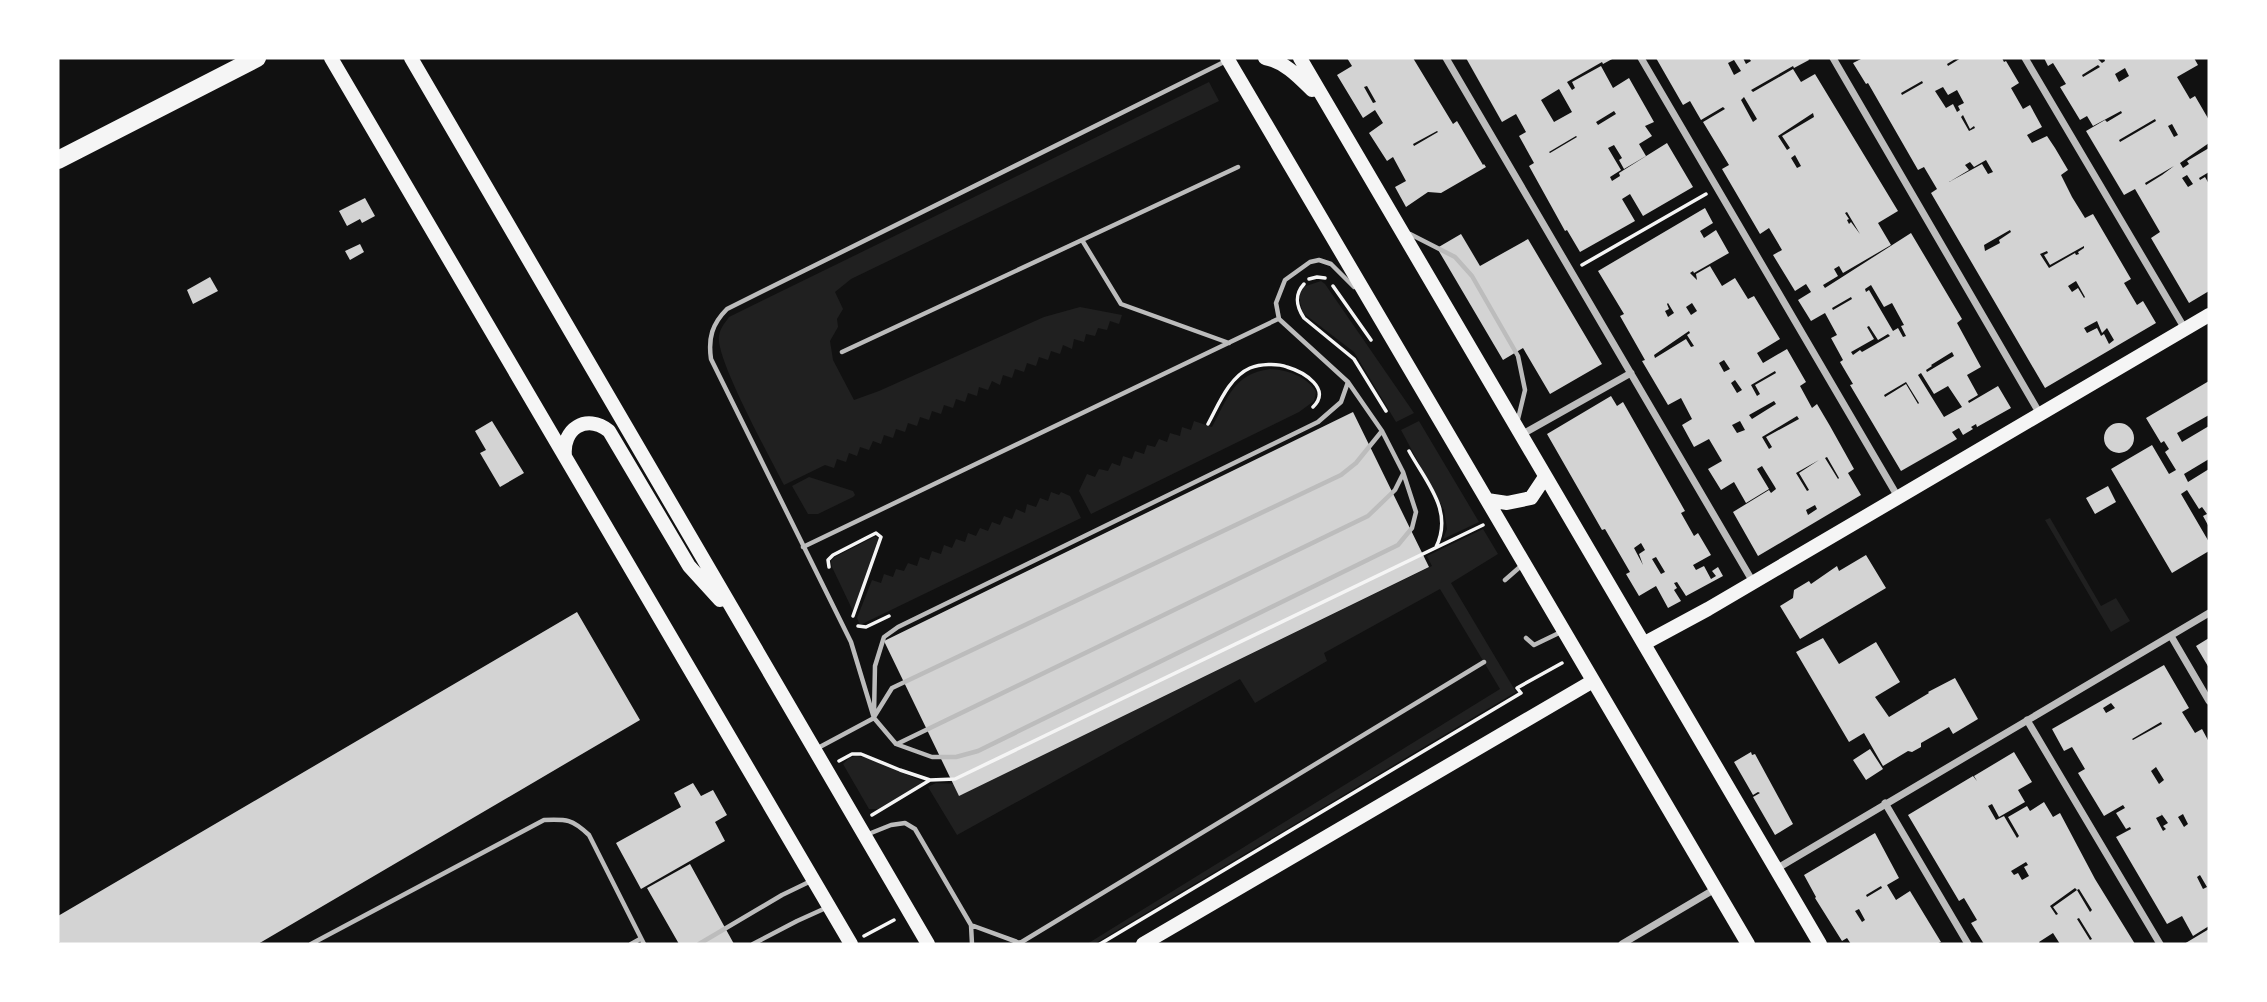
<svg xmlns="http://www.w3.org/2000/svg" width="2267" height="1002" viewBox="0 0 2267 1002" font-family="Literata,serif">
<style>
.green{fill:#202020}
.building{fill:#d3d3d3;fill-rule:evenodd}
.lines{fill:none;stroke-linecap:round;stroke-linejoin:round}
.path{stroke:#f5f5f5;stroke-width:3.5}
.service{stroke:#bcbcbc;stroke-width:4.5}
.minor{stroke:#bcbcbc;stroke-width:7}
.secondary{stroke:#f5f5f5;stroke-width:14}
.motorway{stroke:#f5f5f5;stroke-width:18}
</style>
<rect width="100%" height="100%" fill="#111"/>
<!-- green -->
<path class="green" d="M1209 82 1219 101 851 279 835 292 843 309 837 319 838 327 830 341 833 360 854 400 879 391 1044 317 1080 307 1122 315 1119 324 1110 321 1107 330 1098 328 1095 336 1086 334 1084 342 1074 339 1072 349 1063 345 1060 354 1051 351 1048 360 1039 357 1036 366 1027 363 1024 372 1015 369 1012 378 1003 375 1000 385 992 381 988 390 979 387 977 396 968 393 965 402 956 399 953 408 944 405 941 414 932 411 929 420 920 417 917 426 908 423 905 432 896 429 893 438 884 435 881 444 873 441 869 450 860 447 857 456 849 453 846 462 837 459 834 468 825 465 784 485C771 459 715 358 719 336 720 328 725 323 729 317Z
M1321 281 1325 284 1414 413 1396 422 1354 352 1303 313 1299 298 1303 287Z
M1270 369C1287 370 1307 376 1316 392L1314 401 1299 412 1091 514 1079 491 1087 474 1095 477 1099 469 1108 471 1112 463 1120 466 1123 456 1132 459 1135 451 1144 454 1147 445 1155 447 1159 439 1167 442 1170 433 1180 436 1182 427 1191 430 1194 421 1212 427C1228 398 1233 374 1270 369Z
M1419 421 1479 522 1443 539 1447 529 1444 510 1401 430Z
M809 477 853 491 855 495 853 497 818 514H808L792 486Z
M1051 492 1059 495 1061 492 1070 496 1081 518 860 625 857 618 872 580 881 583 884 574 893 577 896 569 904 571 908 563 917 566 920 557 929 560 932 551 941 554 944 545 952 548 956 539 965 542 968 533 976 536 980 528 988 531 992 522 1000 525 1004 516 1012 519 1016 509 1025 513 1027 504 1036 507 1040 498 1048 501Z
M2050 518 2101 606 2116 598 2130 621 2111 632 2045 520Z
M1483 529 1498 554 1451 583 1516 692 1094 944H1087L1500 689 1440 589 1324 653 1327 661 1255 703 1240 679 957 835 928 787 936 783 958 784 963 794 1432 566 1427 556Z
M874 537H877L878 540 853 611 832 567 831 561 835 557Z
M856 756 868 758 924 782 878 809H869L843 764 849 758Z"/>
<!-- building -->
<path class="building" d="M1347 58H1413L1453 124 1457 121 1483 165 1484 164 1486 167 1441 193 1428 192 1406 207 1395 187 1406 181 1393 157 1387 161 1369 133 1383 123 1375 110 1363 118 1337 75 1352 66ZM1367 86 1376 102 1373 103 1364 87ZM1437 131 1438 132 1414 146 1413 144Z
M1466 58H1614L1603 64 1602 62 1567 82 1572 90 1575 88 1572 82 1601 66 1613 88 1629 78 1654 122 1645 126 1652 136 1639 144 1646 156 1624 169 1619 160 1622 158 1614 145 1608 148 1621 170 1610 177 1612 181 1620 176 1619 173 1667 143 1693 187 1643 216 1630 194 1622 199 1635 221 1580 252 1567 230 1565 231 1529 166 1534 163 1519 136 1526 132 1516 114 1502 122ZM1559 89 1572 112 1554 122 1541 100ZM1614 111 1616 114 1598 125 1596 122ZM1576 136 1577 137 1550 153 1549 152Z
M1656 58H1743L1746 64 1751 61 1749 58H1808L1809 60 1794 68 1793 66 1751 90 1753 92 1793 69 1801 82 1815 74 1898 211 1878 223 1891 245 1843 273 1839 266 1834 269 1838 276 1823 285 1825 288 1911 233 1962 319 1957 323 1981 367 1967 375 1978 395 1968 401 1969 403 1998 386 2011 408 1977 427 1976 424 1971 427 1973 429 1963 435 1959 428 1952 432 1957 439 1901 471 1850 385 1853 384 1840 362 1843 360 1831 338 1837 335 1825 313 1811 321 1798 300 1811 292 1806 284 1795 291 1773 255 1782 250 1769 228 1760 234 1722 169 1729 165 1703 122 1725 109 1723 107 1701 120 1690 101 1683 105ZM1734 60 1741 71 1734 75 1728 63ZM1744 97 1757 119 1753 122 1741 100ZM1813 113 1814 117 1782 136 1790 148 1787 150 1778 136ZM1795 155 1801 166 1797 168 1791 158ZM1847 212 1860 234 1851 222 1849 224 1847 220 1849 219 1845 213ZM1871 285 1884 307 1892 303 1904 325 1901 326 1906 336 1903 337 1898 328 1893 331 1869 290 1866 292 1865 289ZM1851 297 1852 299 1833 310 1832 308ZM1869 326 1878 340 1888 334 1890 336 1862 352 1860 350 1853 355 1851 352 1874 339 1867 327ZM1952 352 1954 356 1927 372 1926 370 1932 366 1931 365ZM1921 373 1934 394 1948 386 1962 407 1944 417 1918 375ZM1906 382 1919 403 1918 404 1906 384 1885 397 1884 395Z
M1863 58H1957L1947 64 1948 66 1961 58H2002L2004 62 2006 61 2019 83 2011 88 2023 109 2030 105 2042 127 2027 135 2032 143 2047 136 2055 148 2068 170 2061 175 2072 197 2085 218 2093 214 2131 279 2124 283 2137 305 2143 301 2156 323 2045 388 1931 193 1937 189 1924 167 1918 170 1868 83 1866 84 1853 63ZM1922 81 1923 83 1902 95 1901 93ZM1943 87 1948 95 1957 90 1964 103 1958 106 1960 110 1957 112 1953 104 1946 108 1935 91ZM1963 115 1970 129 1974 126 1975 128 1969 131 1961 117ZM1986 160 1993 172 1988 174 1982 164 1949 182 1969 170 1965 165 1970 162 1974 167ZM2010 230 2011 232 1999 240 2000 243 1985 251 1984 245ZM2084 246V248L2078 252 2079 254 2076 255 2075 253 2049 268 2040 254 2047 251 2048 253 2044 255 2050 265ZM2076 281 2085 297 2084 298 2078 288 2072 292 2068 286ZM2097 321 2102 333 2107 328 2114 340 2109 344 2104 334 2101 336 2097 328 2087 333 2084 328Z
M2044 58H2097L2102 63 2105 61 2104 58H2194L2198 65 2177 77 2190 99 2195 96 2209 120V143L2180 163 2183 168 2189 164 2187 161 2209 148V172L2199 178 2200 180 2205 177 2209 184V291L2189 303 2151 238 2160 232 2135 189 2124 195 2086 131 2105 120 2107 122 2122 113 2121 111 2093 126 2087 116 2080 120 2060 87 2066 84 2053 63 2048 66ZM2098 65 2100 67 2083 77 2082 75ZM2125 68 2129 76 2119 82 2115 74ZM2155 119 2156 121 2120 142 2119 140ZM2172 124 2178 135 2174 137 2168 126ZM2174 166 2162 175 2146 185 2145 183ZM2187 175 2193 184 2188 187 2182 178Z
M365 198 375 216 362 223 360 219 347 226 339 211Z
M1705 208 1713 223 1700 231 1704 238 1716 230 1729 253 1694 273 1693 271 1690 273 1697 280 1696 274 1710 266 1722 286 1735 278 1748 299 1754 296 1780 339 1757 353 1763 363 1787 349 1806 382 1800 386 1812 408 1817 404 1830 426 1854 469 1848 473 1861 495 1758 556 1733 512 1769 490 1771 493 1776 489 1775 487 1762 466 1757 469 1769 489 1746 503 1734 482 1721 490 1708 469 1722 461 1709 439 1694 447 1682 425 1692 419 1681 398 1668 405 1642 361 1645 360 1620 316 1624 314 1598 271ZM1668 303 1674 313 1668 317 1665 311 1669 309 1667 304ZM1692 303 1697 311 1691 315 1686 307ZM1689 331 1690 333 1687 335 1694 346 1691 347 1686 339 1655 358 1654 355ZM1724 360 1730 369 1724 372 1719 363ZM1775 371 1776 373 1755 385 1760 394 1757 396 1751 385ZM1735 380 1742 390 1737 393 1731 383ZM1774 401 1776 404 1752 419 1749 415ZM1797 416 1799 419 1766 437 1772 447 1769 449 1762 437ZM1740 421 1745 430 1737 433 1732 425ZM1827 457 1839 478 1838 479 1825 458ZM1819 460 1799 473 1809 490 1807 491 1796 473ZM1815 505 1817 509 1808 515 1806 510Z
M1461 234 1480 266 1528 239 1602 364 1550 394 1523 348 1503 360 1437 248Z
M360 244 364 252 350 260 345 251Z
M210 277 218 291 193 304 187 290Z
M2209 381V415L2177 433 2182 442 2209 426V459L2184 474 2188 482 2209 469V527L2203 516 2207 514 2202 507 2199 509 2187 490 2181 494 2209 542V551L2172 573 2111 469 2152 445 2169 474 2176 470 2165 452 2169 449 2164 441 2161 443 2146 418Z
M1611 396 1617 406 1623 402 1685 511 1681 513 1694 536 1698 533 1711 555 1693 565 1696 570 1704 566 1711 579 1716 576 1712 571 1718 567 1723 576 1686 596 1677 582 1674 583 1677 588 1674 590 1681 601 1668 608 1656 586 1639 596 1626 574 1630 572 1605 529 1602 530 1547 434ZM1641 543 1645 550 1639 554 1643 565 1634 548ZM1656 557 1665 572 1661 574 1652 559Z
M1353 412 1429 567 959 796 884 641Z
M492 421 524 473 500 487 480 453 486 450 475 431Z
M2104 438a15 15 0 1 1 30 0a15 15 0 1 1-30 0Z
M2108 486 2116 502 2095 514 2086 498Z
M1866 555 1886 588 1800 639 1780 606 1793 598 1794 590 1809 581 1811 584 1837 566 1839 571Z
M577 612 640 720 258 944H60L58 940V916Z
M1823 638 1839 664 1876 642 1900 682 1875 697 1889 717 1929 693 1928 692 1955 678 1978 719 1953 734 1949 727 1921 743V747L1912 752 1908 751 1883 766 1864 733 1849 742 1796 652Z
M2209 638V668L2196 646Z
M2164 665 2189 708 2182 712 2195 733 2202 729 2209 742V926L2193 936 2182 916 2167 924 2116 837 2131 829 2130 827 2126 829 2116 813 2125 808 2123 805 2104 816 2078 773 2085 769 2072 747 2064 751 2052 729ZM2111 703 2115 708 2106 713 2103 708ZM2161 722 2162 724 2133 740 2132 739ZM2156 767 2164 780 2159 784 2151 771ZM2160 812 2168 823 2163 826 2166 829 2163 831 2156 818 2162 815ZM2183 814 2188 824 2184 827 2178 817ZM2200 875 2207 887 2203 889 2197 877Z
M1870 749 1883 769 1866 780 1853 760Z
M1751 752 1752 755 1755 754 1793 824 1775 835 1753 797 1760 793 1758 792 1753 795 1734 762Z
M2014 752 2032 782 2018 790 2025 802 1999 817 1992 804 1988 806 1996 820 2004 816 2017 838 2019 836 2008 817 2027 806 2030 811 2044 802 2053 817 2060 813 2095 879 2135 944H2060L2053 933 2039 942 2040 944H1984L1971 923 1977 920 1964 898 1959 901 1908 815 1973 776 1977 781 1974 776ZM2026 862 2028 865 2024 867 2029 876 2022 880 2018 873 2014 875 2011 871ZM2075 888 2077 890 2079 889 2092 910 2090 912 2077 890 2053 907 2058 914 2056 915 2050 906ZM2079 918 2092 939 2090 940 2077 919Z
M693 783 701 796 713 790 727 815 715 822 725 841 641 889 616 843 681 807 674 793Z
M1875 833 1899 878 1887 885 1896 900 1910 891 1941 942 1936 944H1851L1847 938 1842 941 1815 898 1816 897 1804 875ZM1881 886 1882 888 1867 897 1866 895ZM1859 909 1865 920 1862 922 1855 911Z
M690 864 734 944H679L647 888Z
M2209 929V944H2184Z"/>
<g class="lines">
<!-- path -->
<path class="path" d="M1582 265 1706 194
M1309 279 1317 277 1325 278
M1304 284C1294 295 1296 306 1304 318L1354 359 1386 411
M1333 286 1371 340
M1208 424C1218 406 1229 377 1250 368 1260 364 1277 363 1287 367 1304 372 1332 389 1313 407
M1409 451C1426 482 1454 511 1436 547
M829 567 828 560 833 555 872 535 876 533 881 537 853 616
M858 626 866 627 889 616
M839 761 852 754H861L900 770 930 780 955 779 1483 525
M872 815 930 780
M864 936 894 920
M1100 944 1521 693 1517 688 1562 663"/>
<!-- service -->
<path class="service" d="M1410 234 1455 257 1472 276 1518 356 1525 390 1518 419
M1229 343 1121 304 1082 240 1238 167
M842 352 1082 240
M803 547 1278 319
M1505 580 1521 566
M1526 638 1534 645 1561 632
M874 714 875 666 884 637 898 627 1318 422 1341 402 1348 382
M874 717 892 688 1341 475 1356 463 1382 431
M874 718 851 642 711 359C708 338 712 324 727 309L1226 61
M897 744 1368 516 1395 490 1403 474
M816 749 874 718 896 744 932 757H956L978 751 1398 545 1412 528 1416 512 1403 472 1382 431 1348 382 1279 319 1276 303 1285 280 1310 262 1319 260 1331 264 1354 287
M866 835 891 825 905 823 915 829 971 925 972 944
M971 925 1020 943 1484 662
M311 944 544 820C567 819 572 819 589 835L644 944
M631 944 640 939
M699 944 782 895 811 881
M753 944 797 921 828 907"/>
<!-- minor -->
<path class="minor" d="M1446 58 1753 582
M1641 58 1898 497
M1833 58 2040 414
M2025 58 2185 329
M1521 435 1631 373
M2171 636 2209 701
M2027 720 2160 944
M1885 803 1968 944
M1776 869 2209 613
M1622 944 1715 889"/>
<!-- secondary -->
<path class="secondary" d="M331 58 851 944
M411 58 928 944
M1227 58 1748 944
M1265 58C1284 61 1299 77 1312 90
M1300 58 1820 944
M565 456C562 429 586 413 609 431L689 566 720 600
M1487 500 1507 503 1531 498 1545 477
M1645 643 1708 609 2209 315
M1143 944 1593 681"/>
<!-- motorway -->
<path class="motorway" d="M58 160 257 58"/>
</g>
<!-- border -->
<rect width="2267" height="1002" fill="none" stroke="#ffffff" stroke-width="119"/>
</svg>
